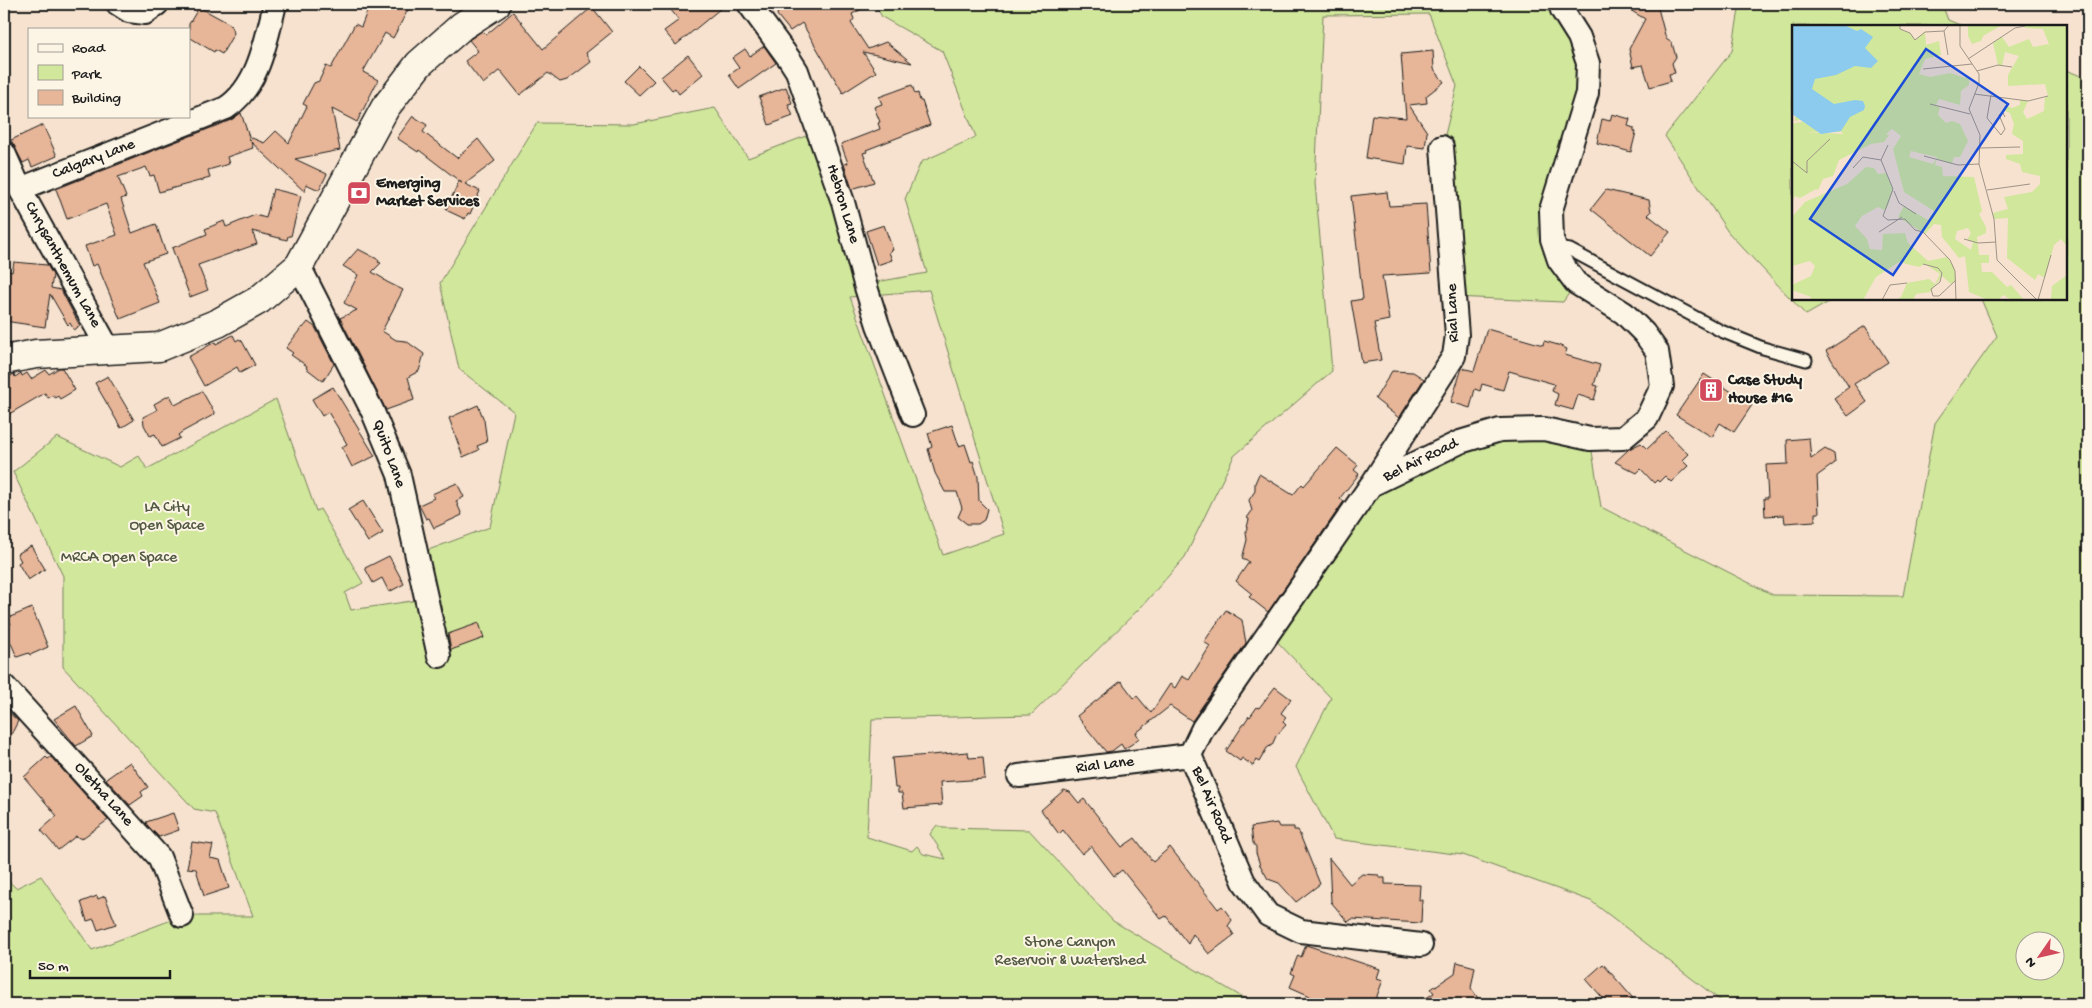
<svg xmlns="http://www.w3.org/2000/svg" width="2092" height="1008" viewBox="0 0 2092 1008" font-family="'Gochi Hand',sans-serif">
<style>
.green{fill:#d1e79c;stroke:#76825c;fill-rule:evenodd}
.building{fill:#e7b598;stroke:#1c1c1c}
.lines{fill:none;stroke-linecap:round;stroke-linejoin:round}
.service-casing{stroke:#1c1c1c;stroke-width:15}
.minor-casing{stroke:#1c1c1c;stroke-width:26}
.secondary-casing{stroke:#1c1c1c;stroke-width:31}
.service{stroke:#fcf5e5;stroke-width:11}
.minor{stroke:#fcf5e5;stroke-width:22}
.secondary{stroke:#fcf5e5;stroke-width:28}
.labels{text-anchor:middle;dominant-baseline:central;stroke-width:4;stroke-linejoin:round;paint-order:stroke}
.street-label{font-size:16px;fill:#1c1c1c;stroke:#fcf5e5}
.poi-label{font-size:16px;font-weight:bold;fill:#1c1c1c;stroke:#fcf5e5;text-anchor:start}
.park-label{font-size:16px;fill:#525942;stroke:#fcf5e5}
.inset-road{fill:none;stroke:#9f9387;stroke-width:1}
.view{fill:#1d4ed8;fill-opacity:0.15;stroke:#1d4ed8;stroke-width:2.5}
.inset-edge{fill:none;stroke:#1c1c1c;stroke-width:2.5}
</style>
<rect width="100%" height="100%" fill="#f6e2ce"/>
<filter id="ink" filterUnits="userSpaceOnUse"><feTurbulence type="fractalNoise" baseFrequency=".02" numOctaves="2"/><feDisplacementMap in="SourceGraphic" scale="10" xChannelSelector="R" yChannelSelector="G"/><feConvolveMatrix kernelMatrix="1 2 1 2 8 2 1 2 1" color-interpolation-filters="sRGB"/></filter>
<g filter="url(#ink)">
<!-- green -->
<path class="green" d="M875 4H1560L1588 63 1551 210 1576 283 1563 302 1454 297 1442 147 1457 86 1429 14 1323 15 1315 183 1332 371 1234 456 1185 557 1142 606 1031 715 872 719 867 837 912 851 917 846 923 854 946 859 930 834 937 825 943 828 1029 830 1113 921 1242 997 1258 1004H4V877L16 888 41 876 92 950 182 916H253L215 813 194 809 63 667V576L13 472 57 437 120 467 139 456 147 469 276 399 316 511 320 509 363 583 345 593 351 610 425 599 415 555 490 527 514 412 459 369 440 283 537 123 634 124 715 108 748 158 819 131 865 284 927 273 905 199 921 162 976 137 942 51 882 17ZM929 290 1004 534 943 555 850 297Z
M1740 4H1942L1948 20 1962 26H1793V299H1834L1806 315 1728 232 1665 136 1732 51Z
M2066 70 2088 79V1004H1725L1591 901 1463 855 1334 839 1296 767 1331 698 1269 633 1371 485 1460 442 1590 439 1601 507 1773 595 1903 596 1935 423 1997 336 1981 299H2066ZM2024 940H2054V970H2024Z"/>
<!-- building -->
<path class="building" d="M370 4H411L393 38 385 33 363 72 378 80 357 122 332 109 340 150 295 159 327 174 319 190 306 184 305 192 251 142 253 148 227 157 229 164 208 170 210 178 159 192 154 175 150 176 146 167 118 177 126 197 121 199 132 233 156 224 166 254 143 262 160 303 120 319 97 264 92 266 85 246 117 235 106 204 67 219 56 189 231 120 241 113 250 140 252 138 264 143 276 131 289 143 307 106 303 104 314 83 319 81 326 66 331 68 355 24 361 27Z
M666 4H726L676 45 664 31 679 20Z
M772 4H872L852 14 854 19 851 23 868 49 886 42 912 63 863 52 876 72 843 93 802 23 790 31 777 15 778 11Z
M1620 4H1647L1651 7 1653 4H1657L1666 39 1672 43 1676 57 1672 63 1675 73 1669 74 1671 81 1650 87 1643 65 1633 67 1629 49 1645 19Z
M199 7 230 24 234 33 222 54 215 50 214 52 189 37V24Z
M592 7 612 32 586 53 591 62 567 80 560 82 548 73 520 95 500 70 483 84 465 61 478 51 469 40 482 31 486 35 513 12 543 49Z
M764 46 776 63 739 89 729 75 739 68 732 58 745 49 750 56Z
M1433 51 1434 69 1444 82 1426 96 1427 103 1409 105 1427 132 1425 148 1407 146 1405 164 1366 158 1372 115 1406 118 1401 54Z
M688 55 703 74 679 94 675 88 672 90 661 77Z
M639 66 654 81 639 95 624 81Z
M912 85 915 94 918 93 920 101H922L930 125 866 150 867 152 863 153 874 182 852 189 844 164 848 163 841 144 880 129 878 123 880 122 874 107 882 104 879 97Z
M786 87 792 103 788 104 793 116 769 125 759 97Z
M1612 114 1630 119 1628 126 1634 128V131L1636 132 1631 152 1597 143 1602 119 1610 121Z
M413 116 427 125 423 132 457 158 478 139 495 161 465 184 480 191 470 214 468 213 465 219 446 210 459 181 462 183 419 150 418 152 397 138Z
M43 125 57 156 32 167 29 160 23 163 11 140Z
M273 189 301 196 291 236H288L287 240 252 231 257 244 198 265 208 290 190 297 172 248 207 234 205 229 224 221 226 227 255 215 266 218Z
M1606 190 1649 200 1651 212 1648 215 1670 232 1650 256 1591 209Z
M1387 192 1389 206 1426 204 1431 273 1382 276 1389 320 1374 323 1381 360 1362 363 1351 301 1363 299 1351 196Z
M884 225 893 250 889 252 892 260 877 265 866 231Z
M358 249 379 260 378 262 381 263 372 272 384 279 385 281 403 290 382 331 396 340 406 341 424 354 419 371 408 377 414 400 386 410 340 318 357 310 344 303 358 275 343 266Z
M14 262 47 265 53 275 51 288 61 290 80 326 74 330 70 323 68 325 50 294 45 327 4 321V270L12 272Z
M308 322 315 327 334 364 323 381 306 368 307 366 291 355 293 353 286 348 302 327 303 328Z
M1865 326 1888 362 1854 384 1867 402 1848 416 1834 398 1849 387 1826 351Z
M1487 329 1543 345 1544 341 1558 345 1567 349 1565 355 1600 365 1594 385 1598 386 1594 400 1578 395 1573 410 1555 405 1558 394 1552 391 1554 384 1509 371 1503 390 1482 384 1480 391 1475 389 1470 408 1451 402 1462 368 1474 371Z
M233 335 236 341 239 339 242 341 255 365 240 373 237 367 204 386 188 357 215 342 216 344Z
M59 368H62L75 390 60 399 58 396 55 398 54 395 48 398 45 393 4 417V380L14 374 15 377 21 373 22 376 27 373 31 379 46 370 49 374Z
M1392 371 1413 372 1424 379 1399 418 1375 399Z
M1704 374 1752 405 1734 432 1720 423 1712 437 1676 415Z
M108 376 134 420 121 428 95 383Z
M333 387 375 456 352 467 342 447 347 444 336 425 328 412 322 416 312 399Z
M202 391 215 414 182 432 178 435 180 438 162 447 155 434 150 436 144 425 143 417 157 410 154 404 170 395 175 405Z
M478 405 484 420 487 442 477 446 479 450 463 457 449 418Z
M952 425 959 446 965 444 971 462 973 461 978 477 979 501 987 509 984 520 978 524H967L958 517 962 508 957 492H945L935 473 928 449 932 447 928 433Z
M1666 431 1688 454 1682 460 1688 466 1671 482 1665 476 1659 482 1657 480 1654 483 1641 469 1637 473 1615 462 1629 449 1641 443 1647 449Z
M1809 438 1811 459 1825 449 1834 454 1835 463 1817 476 1819 513H1815V521L1785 523 1784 515 1765 516 1764 498H1768L1766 465 1788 464 1787 440Z
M1337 448 1358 465 1354 470 1359 474 1340 498 1344 501 1268 612 1249 597 1252 594 1236 581 1249 562 1242 559 1247 540 1246 532 1249 519 1247 518 1252 511 1249 500 1255 491V483L1259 474 1293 495 1302 484 1304 486Z
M457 483 464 497 456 501 462 515 434 528 429 518 426 519 419 505 434 498 432 494Z
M363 501 383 533 368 542 348 510Z
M31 546 45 569 28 580 18 563 21 561 17 554Z
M389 556 404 584 389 592 382 578 373 583 365 568Z
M32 608 48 647 30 655 29 653 17 657 4 627 11 624 8 618Z
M1226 610 1242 620 1246 643 1192 721 1170 706 1136 733 1139 738 1132 744 1124 749 1121 744 1112 751 1106 752 1077 716 1121 681 1134 698 1137 696 1151 713 1170 684 1175 688 1182 676 1189 680 1210 646 1204 642Z
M479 623 484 638 451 650 448 634Z
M1275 687 1291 699 1281 713 1286 717 1283 722 1286 725 1276 736 1272 745 1267 748 1259 762 1256 760 1253 766 1242 758 1240 761 1226 751 1249 716 1250 717 1257 707 1259 708Z
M76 706 93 736 76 746 54 719Z
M4 708 18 721 4 749Z
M968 752 969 758 983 757 985 779 940 782 942 805 904 808 902 793H898V788H895L892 758Z
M46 757 48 759 51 757 108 820 81 839 76 836 58 850 41 830 57 816 24 777Z
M130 762 148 787 141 792 143 796 130 805 106 779Z
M1064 790 1070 792 1079 803 1084 799 1122 847 1135 838 1153 862 1170 847 1218 909 1222 906 1232 920 1228 926 1234 935 1209 954 1193 934 1188 944 1166 916 1161 919 1122 870 1114 876 1091 846 1082 854 1063 830 1059 834 1041 810Z
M173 813 179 830 159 837 147 825 146 822Z
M1277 823 1279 827H1294V830H1298L1320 884 1296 902 1279 883 1268 879 1260 865 1256 853V847L1253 843 1251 827Z
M192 842 213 845 210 858 220 860 229 888 204 896 196 869 187 868Z
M1329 858 1350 884 1362 874 1379 875V878H1385V884L1420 885 1419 900H1422L1421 923 1352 919 1348 922 1331 902Z
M97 896 98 899 105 896 116 924 98 930 94 919 87 921 81 902Z
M1306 945 1380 969 1377 978 1383 980 1374 1004H1321L1308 995 1290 987 1295 975 1291 973 1298 955 1301 957Z
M1457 962 1475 967 1471 988 1482 1004H1417L1434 993 1431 989 1455 973Z
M1603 964 1638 1004H1608L1586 979Z"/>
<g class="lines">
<defs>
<path id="service" d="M1555 248 1570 250 1721 331 1763 348 1806 360"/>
<path id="minor" d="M118 4 129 11 145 13 157 4
M749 4 790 60 797 71 843 202 865 284 878 325 913 415
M4 153 20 189 109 350
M20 189 226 108C259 86 266 40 275 4
M299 266 372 410 399 475 439 656
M1372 484 1454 356 1457 335 1442 147
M4 686 159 857 182 916
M1019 776 1190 755
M1421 945 1301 931 1268 915 1244 882 1190 755 1203 728 1371 485 1460 442 1500 430 1544 429 1590 439 1623 438 1647 418 1662 386 1657 351 1644 333 1624 313 1576 283 1559 260 1552 239 1551 210 1587 93 1588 63 1579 37 1562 10 1560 4"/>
<path id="secondary" d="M4 360 36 354 159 347 218 323 259 300 299 266 385 108 419 64 462 26 496 4"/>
</defs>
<!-- service casing -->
<use href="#service" class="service-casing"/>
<!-- minor casing -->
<use href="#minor" class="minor-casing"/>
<!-- secondary casing -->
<use href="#secondary" class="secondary-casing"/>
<!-- service -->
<use href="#service" class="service"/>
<!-- minor -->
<use href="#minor" class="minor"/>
<!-- secondary -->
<use href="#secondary" class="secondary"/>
</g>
</g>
<!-- icons -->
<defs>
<symbol id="bank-square" viewBox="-11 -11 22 22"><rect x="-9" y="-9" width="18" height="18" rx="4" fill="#d1495b" stroke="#fcf5e5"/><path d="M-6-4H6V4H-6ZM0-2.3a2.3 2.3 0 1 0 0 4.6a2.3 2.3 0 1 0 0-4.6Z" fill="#fff"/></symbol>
<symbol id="building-square" viewBox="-11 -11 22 22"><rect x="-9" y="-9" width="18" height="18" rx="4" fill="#d1495b" stroke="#fcf5e5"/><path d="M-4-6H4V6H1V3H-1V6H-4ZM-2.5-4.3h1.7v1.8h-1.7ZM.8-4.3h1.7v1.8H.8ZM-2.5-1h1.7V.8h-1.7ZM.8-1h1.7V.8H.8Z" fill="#fff"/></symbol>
</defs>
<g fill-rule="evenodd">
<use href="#bank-square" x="345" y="179" width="28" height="28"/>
<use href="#building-square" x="1697" y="376" width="28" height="28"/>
</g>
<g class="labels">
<!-- street labels -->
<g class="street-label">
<text transform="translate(94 160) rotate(-21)">Calgary Lane</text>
<text transform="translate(842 204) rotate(73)">Hebron Lane</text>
<text transform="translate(62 265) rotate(61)">Chrysanthemum Lane</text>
<text transform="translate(1454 313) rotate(-92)">Rial Lane</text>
<text transform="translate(388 454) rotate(70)">Quito Lane</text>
<text transform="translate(1421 461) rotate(-26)">Bel Air Road</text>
<text transform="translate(1105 766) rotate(-7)">Rial Lane</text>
<text transform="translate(103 795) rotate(48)">Oletha Lane</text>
<text transform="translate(1211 805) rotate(67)">Bel Air Road</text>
</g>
<!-- poi labels -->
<g class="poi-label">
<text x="376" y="184">Emerging<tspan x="376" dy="18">Market Services</tspan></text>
<text x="1728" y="381">Case Study<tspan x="1728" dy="18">House #16</tspan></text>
</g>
<!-- park labels -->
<g class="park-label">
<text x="167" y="508">LA City<tspan x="167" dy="18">Open Space</tspan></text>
<text x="119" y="558">MRCA Open Space</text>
<text x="1070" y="943">Stone Canyon<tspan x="1070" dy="18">Reservoir &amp; Watershed</tspan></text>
</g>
</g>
<!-- overview -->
<g transform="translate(1792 25)">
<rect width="275" height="275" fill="#f6e2ce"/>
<path d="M48 0H108V4L118 8 123 15 133 7 134 20 147 16 149 30 133 34 127 49 138 52 158 48 177 54V60L169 66 168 80 147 74 144 80 148 82 146 90 154 98 160 96 168 99 176 116 168 132H162L160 139 145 134 143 140 150 142 151 151 182 152 190 186 187 189 194 202V208L185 212 187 230H197V238H189L190 247H200L215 262 219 260 232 275H220L211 270 206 275H196L177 267 173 231 167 233 150 212 149 200 142 199 133 209 106 192 112 181 136 195 142 186 112 167 101 124 109 111 100 104 94 109 97 110 92 117 79 119 47 135 41 151 31 154 26 165 24 164 8 173 3 171 0 176V99L35 90 49 107H13L51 109 37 90 62 89H37L40 78 35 89 3 96V81L33 74 3 79V64L21 60 5 62 10 55 4 46 42 42 46 50 43 42 65 31 75 44 67 30 74 25 66 29ZM119 126 144 132 145 133 141 139 117 132ZM176 203 179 208 175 215 181 217 179 225 163 214 165 206ZM210 0 191 11 189 16 180 19 176 11V0ZM232 0H275V221L269 214 262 220 253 253 246 249 243 255 215 233 216 193 202 194 201 188 216 184 212 172 240 167 248 159V151L230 147 228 139 214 134V130L231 129V116L220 109 222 99 218 88 213 86 214 81 220 83 228 80V75L236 76 231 87 235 94 252 86 253 72 256 71 253 59 216 61V50L227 31 213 27 210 41 206 40 201 18 210 12 217 22 237 14 241 22 257 19 251 4 233 3ZM74 142 82 143 86 149 94 148 101 164 96 181 92 185 86 182 70 191 63 201 75 214 78 224 90 225 91 209 113 208 116 218 136 236 155 232 162 242 164 255 159 259 150 251 138 267 124 269 121 275H104L109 272 115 258 137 254 143 259 148 249 133 239 127 242 107 237 84 252 71 275H18L19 272 0 265V260L19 251 23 241 18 236 0 241V192L13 177 55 159ZM275 250V275H259L260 261Z" fill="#d1e79c" fill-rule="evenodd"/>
<path d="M0 0H52L65 6 69 4 81 12 73 23 86 36 79 43 63 41 44 50 23 54 20 64 42 79 63 75 71 76 73 81 72 85 58 92 49 106 29 109 0 89Z" fill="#8ccbed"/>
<path class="inset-road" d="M108 0V4L118 8 123 15 133 7 152 6 157 0M168 0V21L187 49V58L177 84 188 110 187 139 202 194 205 235 245 275M152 6 156 30M176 34 223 3 233 1M131 44 180 39M185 46 206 40 220 42M182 69 236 76 256 71M199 70 195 93 209 110 213 104 207 90 211 88 213 92M138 79 178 89M188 123 228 122M132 131 166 140 187 139M89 135 96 120M0 136 15 148V136L38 114M61 143 71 132 89 135 101 164 91 191 96 195 113 194 123 205 131 207 158 235 163 246 164 275M195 165 238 159M102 166 107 178 124 189M87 207 110 192M172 214 186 218 204 217M131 239 146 243 150 248 148 257 139 264 141 271H147L164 255M90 275 98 260 115 258M246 275 259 230"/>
<path class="view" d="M134 24 216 79 101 250 18 194Z"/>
<rect width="275" height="275" class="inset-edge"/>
</g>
<!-- margin -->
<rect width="2092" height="1008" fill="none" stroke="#fcf5e5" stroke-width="20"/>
<rect x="10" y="10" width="2072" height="988" fill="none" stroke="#1c1c1c" stroke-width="2" filter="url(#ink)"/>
<!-- legend -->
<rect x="28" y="28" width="162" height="90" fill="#fcf5e5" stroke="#a29e95"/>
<rect x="38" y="44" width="25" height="8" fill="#fcf5e5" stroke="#a29e95"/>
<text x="72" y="52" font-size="15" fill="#1c1c1c">Road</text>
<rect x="38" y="65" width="25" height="15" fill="#d1e79c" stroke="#a29e95"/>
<text x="72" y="78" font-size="15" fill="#1c1c1c">Park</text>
<rect x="38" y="90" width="25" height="15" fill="#e7b598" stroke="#a29e95"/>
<text x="72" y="102" font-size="15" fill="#1c1c1c">Building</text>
<!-- north arrow -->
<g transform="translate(2040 956) rotate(236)"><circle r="24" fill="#fcf5e5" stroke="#a29e95"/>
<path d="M0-4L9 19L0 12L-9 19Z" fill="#d1495b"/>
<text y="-8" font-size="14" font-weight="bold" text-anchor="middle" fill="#1c1c1c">N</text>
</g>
<!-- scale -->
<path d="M30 970v8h140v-8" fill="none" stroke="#1c1c1c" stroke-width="2.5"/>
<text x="38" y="970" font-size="15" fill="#1c1c1c" stroke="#fcf5e5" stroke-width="4" paint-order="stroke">50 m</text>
</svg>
